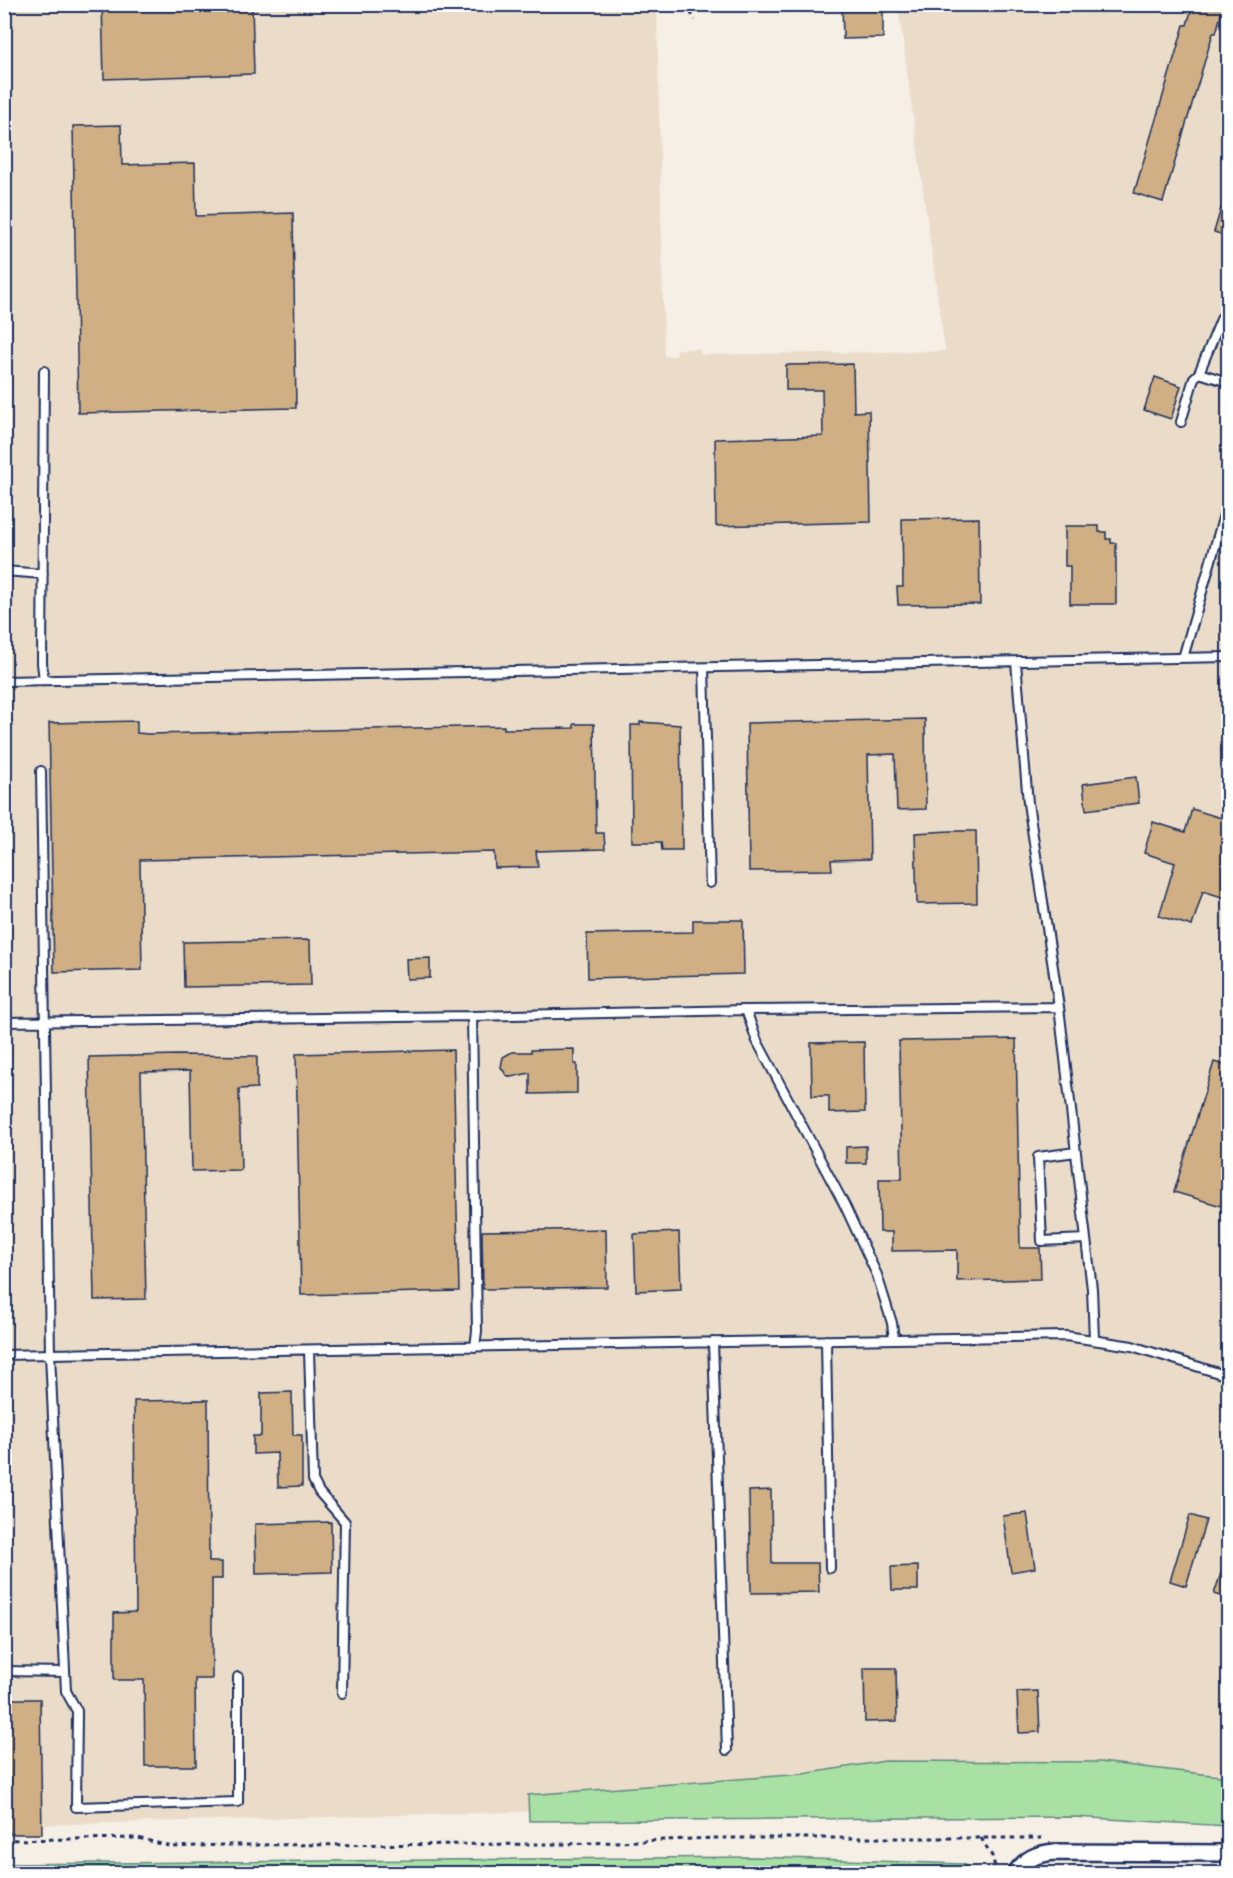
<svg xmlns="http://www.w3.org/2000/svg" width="1233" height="1878" viewBox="0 0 1233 1878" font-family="'Balsamiq Sans',sans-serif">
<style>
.built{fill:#eadcc8}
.green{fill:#a9e1a5;stroke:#628882;stroke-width:1.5}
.building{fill:#cfaf83;stroke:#1b2f5e;stroke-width:1.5}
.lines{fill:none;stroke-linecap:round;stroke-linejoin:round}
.service-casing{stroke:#1b2f5e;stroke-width:12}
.minor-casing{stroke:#1b2f5e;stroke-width:20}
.path{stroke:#1b2f5e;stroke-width:3;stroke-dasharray:4.5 4.5;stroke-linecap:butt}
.service{stroke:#fff;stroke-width:8}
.minor{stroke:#fff;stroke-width:15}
</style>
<rect width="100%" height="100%" fill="#f5efe6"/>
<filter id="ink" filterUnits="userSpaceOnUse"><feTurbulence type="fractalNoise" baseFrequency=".0167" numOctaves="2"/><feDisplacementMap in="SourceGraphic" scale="12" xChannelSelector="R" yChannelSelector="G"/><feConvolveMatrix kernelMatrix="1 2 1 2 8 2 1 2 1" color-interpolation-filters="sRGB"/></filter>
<g filter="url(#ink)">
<!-- built -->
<path class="built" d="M4 5H657L664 356H676L677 349H700V355L945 351 898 5H1228V1805L1043 1797 5 1826Z"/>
<!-- green -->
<path class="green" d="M885 1761 1100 1762 1228 1777V1826L1074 1817 529 1821 528 1795 803 1774Z
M755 1857 964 1864 972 1873H4L5 1864Z"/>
<!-- building -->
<path class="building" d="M102 4H252L254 74 104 79Z
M842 4H883V38L843 39Z
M1193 4H1224L1216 33H1213L1163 202 1134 193 1184 25H1187Z
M121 125 122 165 195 163 196 216 293 213 296 408 78 413 73 126Z
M1225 195 1228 196V236L1214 232Z
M853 364 854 412 869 411 871 522 716 526 715 439 823 436 822 390H786V365Z
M1155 377 1181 386 1171 419 1144 410Z
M979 518 980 604 898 605 897 587H903L902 519Z
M1065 526H1099V532H1106V539H1111V543H1116V604H1070V566H1065Z
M925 719 926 809 897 810 895 754 868 755 870 859 831 860 832 870 749 871 747 723Z
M137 721V733L148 734 504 726V729L574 728V724H594L596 833H604L605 849 536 851 538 867 495 868 494 852 140 860 142 970 54 972 49 723Z
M640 722 680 725 682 850H662L661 842H632L631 725H640Z
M1136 777 1139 803 1086 810 1083 784Z
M1192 809 1228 820V899L1203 891 1192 926 1159 916 1175 863 1144 853 1153 822 1185 832Z
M950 831H976L977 903 917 904 915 833Z
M693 920H743L744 974 588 978 587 934 693 932Z
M310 940 311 985 184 987 183 942Z
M430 958V978L407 979 406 959Z
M1016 1039 1020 1248H1040L1041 1279 957 1281V1250L892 1251V1232H880L879 1179H902L899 1041Z
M864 1042 865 1112 829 1113V1096H812L811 1043Z
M574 1049V1064H577V1093L530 1094V1073L511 1077 506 1075 501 1067 503 1057 512 1052H531V1050Z
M453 1050 459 1291 301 1295 296 1054Z
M177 1055 257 1056V1088L239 1089 241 1170 192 1171 190 1071 141 1072 146 1299 94 1300 89 1057Z
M1214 1062 1228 1066V1208L1174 1192Z
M866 1146V1163H846V1147Z
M606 1229 607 1287 483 1289 482 1231Z
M679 1232 681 1289 636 1291 634 1234Z
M292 1392 293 1435H302V1486L278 1487 277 1453 253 1454V1436H261V1393Z
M208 1400 209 1562H222V1579H212V1679H195L196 1766H145L144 1680H114V1613L136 1612 134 1401Z
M771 1490 772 1563H818L819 1592 751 1593 749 1491Z
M1027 1513 1035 1568 1011 1572 1003 1516Z
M1190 1515 1206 1520 1186 1586 1170 1581Z
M331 1522 332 1572 256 1574 255 1524Z
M1226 1558H1228V1599L1214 1594Z
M918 1566V1590H892L891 1567Z
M864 1668H896L897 1721 865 1722Z
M1038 1691 1040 1732 1019 1733 1017 1692Z
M4 1699H40L42 1834H4Z"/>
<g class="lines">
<defs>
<path id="service" d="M44 371 42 663 44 680
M1199 373 1222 317
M1181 422 1194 378 1199 373 1228 382
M4 571 43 574
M1183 658 1228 501
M1016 662 1028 803 1059 1007 1086 1239 1092 1289 1094 1339
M704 668 710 883
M4 681 1228 657
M41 771 50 1354 1066 1336 1132 1346 1228 1376
M746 1010 757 1041 845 1206 877 1275 892 1323 894 1339
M472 1016 477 1331 475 1347
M4 1022 472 1016 746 1010 1059 1007
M1076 1152 1038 1157 1042 1241 1086 1239
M826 1340 830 1568
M713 1342 727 1750
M309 1350 313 1480 319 1492 345 1522 342 1693
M4 1355 50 1354 66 1691 77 1711 76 1807 238 1802V1677
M4 1671 65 1672"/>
<path id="minor" d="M1015 1874C1026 1858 1036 1854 1055 1852L1228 1853"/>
</defs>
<!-- service casing -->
<use href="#service" class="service-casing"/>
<!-- minor casing -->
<use href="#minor" class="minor-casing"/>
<!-- path -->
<path class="path" d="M686 4 695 20
M981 1838 992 1856 997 1874
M4 1840 138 1838 173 1847 222 1845 564 1844 716 1838H1042"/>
<!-- service -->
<use href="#service" class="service"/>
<!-- minor -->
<use href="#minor" class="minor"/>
</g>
</g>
<!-- margin -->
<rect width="1233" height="1878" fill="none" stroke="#fff" stroke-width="24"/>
<rect x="12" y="12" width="1209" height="1854" fill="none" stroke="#1b2f5e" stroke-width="2" filter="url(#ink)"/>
</svg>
